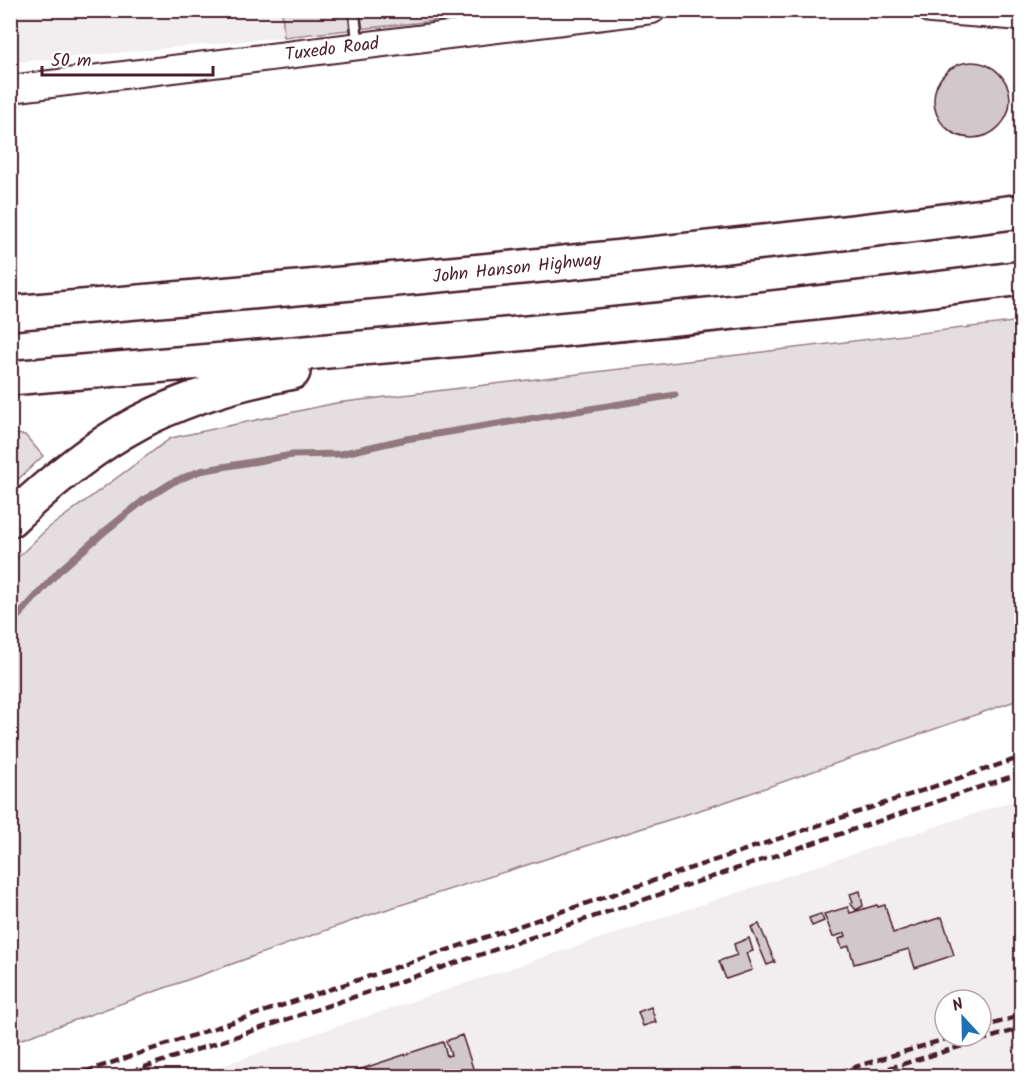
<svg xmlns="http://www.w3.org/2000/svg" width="1032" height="1087" viewBox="0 0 1032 1087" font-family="Kalam,sans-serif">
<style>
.built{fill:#f2eeef;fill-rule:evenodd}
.green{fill:#e5dee0;stroke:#987e86;stroke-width:1.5}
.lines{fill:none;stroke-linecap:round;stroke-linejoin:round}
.stream{stroke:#91787e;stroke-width:7}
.building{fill:#d2c7cb;stroke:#4a1f2b;stroke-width:1.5}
.service-casing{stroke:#4a1f2b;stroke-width:14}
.secondary-casing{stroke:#4a1f2b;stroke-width:30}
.motorway-casing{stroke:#4a1f2b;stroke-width:38}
.service{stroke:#fff;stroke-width:9}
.secondary{stroke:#fff;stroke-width:26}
.motorway{stroke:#fff;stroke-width:33}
.rail{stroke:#4a1f2b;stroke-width:4.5;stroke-dasharray:9 4.5;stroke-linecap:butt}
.labels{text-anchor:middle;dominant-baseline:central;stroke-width:4.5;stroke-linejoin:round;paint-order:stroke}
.street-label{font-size:18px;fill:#4a1f2b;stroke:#fff}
</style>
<rect width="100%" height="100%" fill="#fff"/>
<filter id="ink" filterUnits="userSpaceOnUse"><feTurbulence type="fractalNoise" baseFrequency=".0167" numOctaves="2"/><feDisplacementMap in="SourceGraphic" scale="12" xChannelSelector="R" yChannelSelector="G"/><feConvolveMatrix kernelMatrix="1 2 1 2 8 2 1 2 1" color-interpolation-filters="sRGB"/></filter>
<g filter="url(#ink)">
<!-- built -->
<path class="built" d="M470 10 538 11 470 17Z
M11 11H282L284 37 11 63Z
M1021 798V1076H192L311 1035ZM945 1000H981V1036H945Z"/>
<!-- green -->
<path class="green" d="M470 10V17L284 37 282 11Z
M1021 321V699L725 802 366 916 11 1043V564L47 529 171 438 336 403Z
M11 434 25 435 43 456 11 486Z"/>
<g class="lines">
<!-- stream -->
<path class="stream" d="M10 625 59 571 104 532 144 500 173 482 200 471 292 455 340 454 406 439 675 395"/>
</g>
<!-- building -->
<path class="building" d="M934 100a38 38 0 1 1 76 0a38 38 0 1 1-76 0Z
M860 891 863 906 856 910 850 903 853 902 850 894Z
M877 905 878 907 885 905 893 933 942 917 954 955 915 968 909 949 854 964 849 946 842 948 839 939 846 936 845 933 833 937 824 914 848 907 850 913Z
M821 914 824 921 812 926 809 918Z
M759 924 775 962 767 965 751 927Z
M749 938 753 951 746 953 752 970 726 979 719 961 737 955 734 944Z
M651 1007 656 1022 643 1026 638 1012Z
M462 1035 475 1074 480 1073 481 1076H340L443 1042 447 1056 451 1055 446 1041Z"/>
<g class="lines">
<defs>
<path id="service" d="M354 10 358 44
M10 70 12 87"/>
<path id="secondary" d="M931 10 1022 17
M10 89 652 10"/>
<path id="motorway" d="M10 313C348 284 685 255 1022 211
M10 378C348 350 685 322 1022 278
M10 520C103 433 167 396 293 372"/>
</defs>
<!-- service casing -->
<use href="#service" class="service-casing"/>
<!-- secondary casing -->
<use href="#secondary" class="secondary-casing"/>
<!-- motorway casing -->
<use href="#motorway" class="motorway-casing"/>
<!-- service -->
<use href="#service" class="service"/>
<!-- secondary -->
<use href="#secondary" class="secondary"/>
<!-- motorway -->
<use href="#motorway" class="motorway"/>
<!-- rail -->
<path class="rail" d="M981 1028 1022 1015
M72 1076 1022 757
M118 1076 1022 773
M826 1076 955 1036
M863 1076 1022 1028"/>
</g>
</g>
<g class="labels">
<!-- street labels -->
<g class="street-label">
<text transform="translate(332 50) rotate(-7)">Tuxedo Road</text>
<text transform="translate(517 269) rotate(-6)">John Hanson Highway</text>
</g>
</g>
<!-- margin -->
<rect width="1032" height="1087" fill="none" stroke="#fff" stroke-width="36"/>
<rect x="18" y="18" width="996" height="1051" fill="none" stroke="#4a1f2b" stroke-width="2" filter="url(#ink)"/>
<!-- north arrow -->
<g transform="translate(963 1018) rotate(338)"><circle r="28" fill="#ffffff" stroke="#b7a5aa" stroke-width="1.5"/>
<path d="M0-4.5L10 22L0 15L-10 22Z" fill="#1f6fb2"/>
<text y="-9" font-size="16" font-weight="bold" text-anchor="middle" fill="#4a1f2b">N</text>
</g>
<!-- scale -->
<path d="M42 66v9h171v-9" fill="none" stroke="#4a1f2b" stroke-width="3"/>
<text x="51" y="66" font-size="18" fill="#4a1f2b" stroke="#ffffff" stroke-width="4.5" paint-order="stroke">50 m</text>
</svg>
